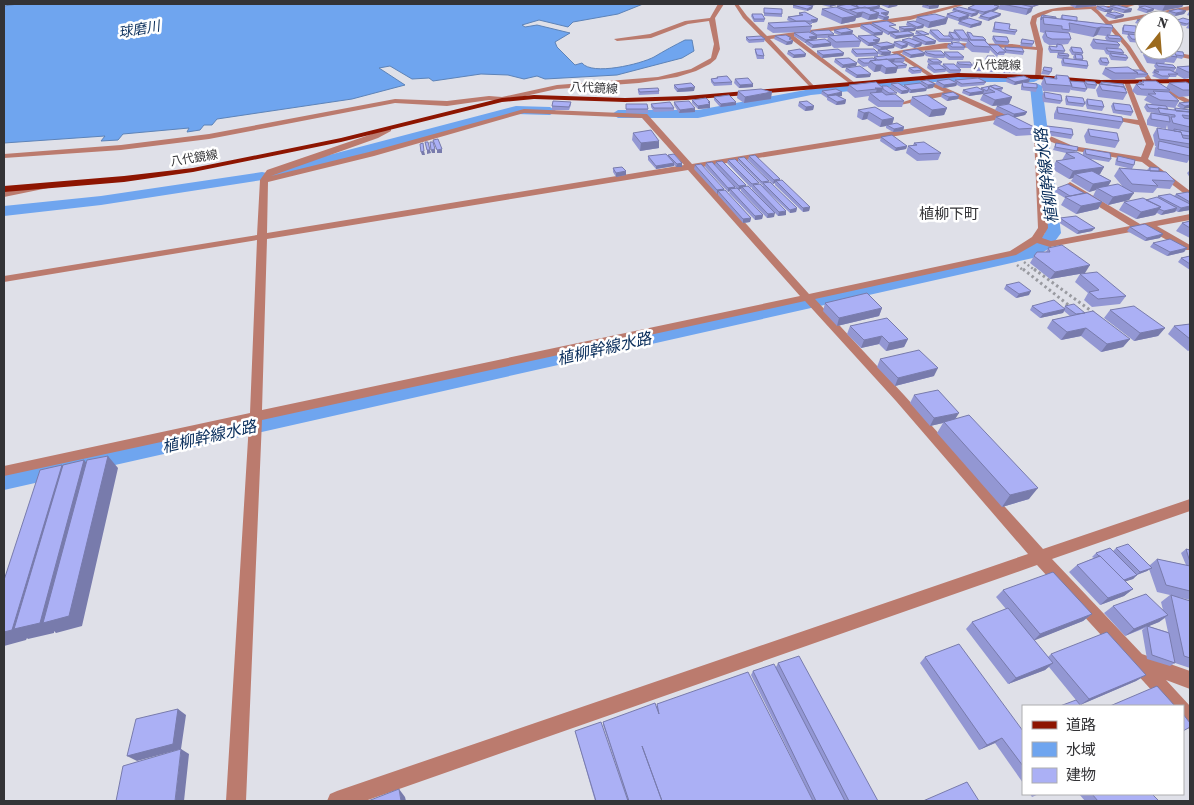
<svg xmlns="http://www.w3.org/2000/svg" width="1194" height="805" viewBox="0 0 1194 805" font-family="'Source Serif 4','Noto Sans JP',serif">
<style>
.water{fill:#6fa5ef;stroke:#5d83b8}
.lines{fill:none;stroke-linecap:round;stroke-linejoin:round}
.canal{fill:#6fa5ef;fill-rule:evenodd}
.path-far1{stroke:#999aa0;stroke-width:2.5;stroke-dasharray:2 2.5;stroke-linecap:butt}
.path{stroke:#999aa0;stroke-width:3;stroke-dasharray:2.5 3;stroke-linecap:butt}
.minor{fill:#bb7b6e;fill-rule:evenodd}
.major{fill:#8d1501;fill-rule:evenodd}
.wall{fill:#9397d3;fill-rule:evenodd}
.shaded-wall{fill:#787bac}
.building{fill:#abb0f5;stroke:#787bac}
.labels{text-anchor:middle;dominant-baseline:central;stroke-width:5;stroke-linejoin:round;paint-order:stroke}
.far-street-label{font-size:12px;fill:#333336;stroke:#fff}
.far-water-label{font-size:14px;font-style:italic;fill:#072c5a;stroke:#fff}
.far-quarter-label{font-size:15px;fill:#333336;stroke:#fff}
.water-label{font-size:16px;font-style:italic;fill:#072c5a;stroke:#fff}
</style>
<rect width="100%" height="100%" fill="#dfe0e8"/>
<!-- water -->
<path class="water" d="M18 4H643L618 14 573 22 568 27 539 20 522 25 525 27 537 25 570 33 555 42 557 47 575 65 582 63C592 76 641 64 654 57 664 51 675 45 685 40H692L694 51 682 58 617 75 545 79 537 76 524 79 508 75 481 74 433 81 429 78 412 79 390 66 379 68 405 85 352 99 217 119 212 125H204L200 130 187 132 189 128 123 134 118 140 101 141 105 136 4 143V6Z"/>
<g class="lines">
<!-- canal -->
<path class="canal" d="M952 75 1034 76 1040 79 1034 82H925L920 84 811 95 698 118H618L612 114 618 110H698L811 89 920 78 924 79 929 77Z
M1036 83 1042 86 1061 233 1050 248 1033 258 4 490V471L1022 250 1038 242 1045 233 1030 86Z
M516 106 550 107 556 111 550 115 516 114 273 178 268 177 262 180 101 205 4 216V206L101 196 262 172 267 173 268 171Z"/>
<!-- path-far1 -->
<path class="path-far1" d="M1024 262 1036 271
M1017 265 1024 271"/>
<!-- path -->
<path class="path" d="M1023 269 1071 307
M1034 269 1094 313"/>
<!-- minor -->
<path class="minor" d="M718 4H724L715 18 720 49 716 59 710 64 696 71 677 77 639 83 557 89 502 101 489 100 447 106 395 103 209 139 121 150 4 158V154L121 145 209 134 395 99 447 101 489 96 502 97 557 85 658 77 691 69 711 58 714 44 709 21 688 24 651 38 617 41 614 39 650 34 685 21 710 18Z
M734 4H738L747 16 767 36 910 16 959 4H967L910 20 794 36 855 83 856 84 853 86 788 37 770 39 814 86V88L812 89 743 18Z
M1129 4H1138L1121 9H1097L1109 21 1190 6V10L1111 24 1130 46 1153 82 1190 100V105L1149 84 1126 48 1097 14 1091 9 1053 11 1037 18 1036 23 1043 49 1041 77 1038 79 1035 77 1037 50C990 45 947 47 900 53L935 76 936 77 933 79 891 52 945 43 1012 44 1036 47 1030 23 1032 16C1060 0 1098 10 1129 4Z
M1147 50H1160L1190 55V59Z
M921 77 1005 114 1006 117 1002 119 696 168 809 294 1010 251 1032 237 1038 228 1034 135 1027 131 1034 129 1073 146 1141 157 1146 144 1139 125 1104 118 1108 116 1138 120 1124 82 1129 81 1154 144 1148 159 1190 191V198L1142 162 1071 150 1042 138 1048 228 1042 238 1051 241 1130 226 1067 187 1066 185 1070 182 1140 224 1190 214V220L1157 226 1190 245V250H1185L1147 229 1050 247 1037 243 1016 255 815 299 904 395 1043 549 1190 499V511L1052 559 1142 654 1190 671V689L1166 680 1190 706V729L1183 726V706H1166L1037 565 365 801H327L330 794 337 791 1028 554 896 401 805 301 262 420 246 801H226L249 423 4 476V466L250 413 257 240 4 282V276L257 235 260 180 267 170 372 134 388 127H391V131L378 138 271 176 369 152 524 109 647 114 692 164 993 115 950 95 900 105V103L925 95 944 92 919 80V78ZM524 113 642 118 684 165 267 233 268 182 374 156ZM688 170 800 296 262 410 267 239Z
M45 183 49 186 48 188 4 197V191Z"/>
<!-- major -->
<path class="major" d="M958 73 1038 75 1101 80 1190 79V83L1101 84 1038 79 958 77 686 100 625 102 534 99 502 102 341 142 193 172 124 182 4 192V186L124 176 193 168 341 138 502 98 534 95 625 98 686 96Z"/>
</g>
<!-- wall -->
<path class="wall" d="M797 4H815V5L811 6H813L812 9 807 11 793 8V5Z
M822 4H837V5L830 7 822 5Z
M846 4H865L880 8 888 15H886L888 20H883L878 18 877 19 868 20 861 17 856 18 855 21 841 24 821 15 822 9 837 7V6Z
M879 4H898L897 6 888 8Z
M923 4 939 5 938 8 929 9 922 7Z
M976 4H999L997 6H999L998 9 993 12 1001 14 1000 16 988 21 978 18 980 16 982 15 978 13 977 15 971 17 969 16 968 18 958 21 946 17 947 14 955 12 952 11 953 9H968V8Z
M1000 4H1042L1033 7 1031 12 1026 15 998 9Z
M1068 4H1097L1096 6 1075 8Z
M1140 4H1184L1182 7 1162 11 1154 9 1153 11 1146 13 1137 10 1139 7H1142L1138 6Z
M1097 6 1109 8 1110 6 1131 12 1123 13 1112 10 1111 12H1104L1096 9Z
M764 8 782 14V17L764 16Z
M1190 10V16L1187 15Z
M1169 11H1186L1184 14 1175 16 1167 14Z
M799 13 818 19 817 22 812 23V24H808L812 26 810 32H811V31L834 34V35H839L834 33V30L853 31 852 34 858 38V36L872 35 860 28 861 25H871L872 23 895 28H893L899 31 898 32H902L899 30V27L908 26 906 25 907 22H915L917 17 946 24 928 28 924 26 923 28 916 29 915 31H909L913 36 895 39 890 36V34L888 35 883 32 882 35H873L880 39 879 42 877 43V44H893L894 42H902V40L920 43 912 39 913 36 918 35 915 34 916 31 936 41 935 44 925 45 922 44 921 46 914 48 908 45 907 47 901 49 894 46V48L887 49 891 52 890 55H881L878 54V56L856 57 851 52 852 49 877 52 878 50 873 47V46H868L861 41 859 47 834 48 831 45V46L812 48 806 44V43H805L794 36V33L805 32 773 33 767 29 768 23 791 22 787 20 788 17 799 15ZM817 38H828L827 40 812 41V40L817 39Z
M1107 13 1124 15 1123 17 1114 19 1105 16Z
M752 14 765 19 764 22H754L751 16Z
M1042 15 1060 19 1062 15 1077 21 1091 22 1113 28 1110 35 1122 39 1120 42H1117L1120 45 1118 49 1124 53 1123 54 1128 58 1126 61 1111 60 1109 56V55L1106 54 1104 50 1093 49 1090 45 1093 39 1107 41 1105 38 1106 36 1097 35 1093 37 1069 32 1068 33 1071 39 1068 44 1059 45 1065 51 1064 53 1069 56 1068 59 1074 60 1073 57 1074 55H1072L1069 50 1071 47 1083 53 1082 55 1083 59V61L1088 66 1087 69 1062 66 1061 62 1062 59 1057 58V56L1058 53H1050L1048 49 1049 46 1056 47V45H1049L1044 42 1042 37 1044 33 1040 32V18Z
M1149 15 1171 18 1174 20H1144V26L1135 23 1137 20 1148 18Z
M1190 20V29L1186 28 1188 25 1185 26 1174 24 1175 21Z
M959 21 981 25 970 28 958 24Z
M995 22 1016 32 1015 35 992 32Z
M1124 25 1136 30H1144L1143 36H1144V43L1141 41V43L1130 42 1127 37 1128 35 1122 34V28Z
M930 30 944 36H948L949 32 953 33 954 30 966 35 967 32 973 36 986 40V41L989 45 1003 50 1005 47 1024 52 1023 55 1005 53 1004 55H998L997 57 990 50 989 53 972 52 965 46 967 42 960 41 959 42 953 41 952 42H939L929 33Z
M775 36 790 40 793 41 792 44 786 45 774 39Z
M993 36 1009 42 1008 45 995 44 992 39Z
M746 37 765 39 764 42 749 43 746 40Z
M1022 39 1033 44 1032 47 1020 46Z
M951 42 965 47 964 50H950L947 47 948 44H951Z
M1142 47 1144 50 1161 51V50H1166L1184 56 1182 59 1177 58 1174 63 1165 62 1164 64 1176 68 1174 71 1175 72 1177 67 1190 66V78L1184 79 1177 75 1176 77H1169L1168 79H1160L1152 76 1154 74 1152 73 1154 70 1156 69 1154 66 1155 64 1147 63 1143 55 1144 53H1141L1140 50Z
M755 49 764 56V59H757L755 52Z
M788 51 806 54 805 57 793 58 787 54Z
M817 51 844 53 843 56 822 58 817 54Z
M903 51 924 52 925 51 944 54V52L964 57 963 60H949L945 57 944 58H934L926 56 924 54V56L910 58 902 54Z
M987 56 997 59 995 62H988L985 59Z
M874 57 905 58 904 62H902L907 65 906 68 897 69 896 73 885 74 880 71 874 72 868 67V66L863 67 857 62 858 59 874 58Z
M1100 58 1109 63 1107 66 1100 65 1098 61Z
M835 59 857 63 856 66 842 68 834 62Z
M928 59 942 62 940 65 942 66 943 64 956 66V65L957 62 972 65 971 68H958L961 70 960 73H949L946 71 945 72 934 73 927 68 928 64H930L927 62Z
M973 63 984 68 983 71H975L972 66Z
M985 63 999 69 998 72H989L984 66Z
M1001 66 1018 70 1016 73H1004L999 69Z
M1044 67 1051 72 1049 75 1041 74Z
M846 68 870 77 856 78 845 71Z
M909 68 922 70 921 73 912 74 908 71Z
M1105 68 1148 74 1146 77 1136 78 1135 79 1112 80 1102 74Z
M1056 75 1070 81 1084 83 1085 81 1097 85 1095 89 1086 88 1087 89 1085 92 1071 90V89L1069 93 1043 91 1041 84 1044 77 1054 78Z
M717 77 732 82V85L714 86 711 82V79L716 78Z
M1007 78 1029 82 1025 83 1037 88 1036 92 1021 90V86L1022 83 1014 85 1006 82Z
M735 79 753 87 739 88 734 83Z
M955 80 986 82 984 85 961 87 957 85 956 86 943 88 935 84 937 81H954Z
M921 81 933 88H927L926 91 910 93 908 92V93L901 94 890 88 891 84 904 87V85L920 84Z
M1142 81 1166 88 1169 83 1190 84V96L1179 97 1170 91 1169 92 1179 101 1175 108 1182 109 1177 106 1179 103 1189 102 1184 109 1190 110V145L1189 148H1190V158L1187 163 1154 156 1155 148 1156 146H1155L1153 135 1157 128 1168 130 1167 125 1166 129 1147 125V120L1151 113 1154 114 1155 113 1147 112 1144 107 1146 104H1152L1144 100 1147 96 1137 95 1132 91 1136 84H1137L1139 82H1142ZM1167 107 1175 108 1173 110 1168 109Z
M1101 82 1127 93 1123 100 1098 97 1096 90Z
M674 85 694 91 677 92 674 88Z
M849 85 882 86 904 101 902 107H878L868 100 869 96 855 98 847 91Z
M981 88H1003L1001 92 1012 97 1009 104 992 106 980 100 983 94 984 93H983V94L969 96 962 93 963 90 980 89Z
M638 89 659 91V94L639 95 638 92Z
M738 91 771 99 744 103 737 98Z
M822 91 842 96H839L846 100 845 104 836 105 827 100V98L821 94Z
M1044 92 1062 101 1060 104 1043 102 1042 96Z
M942 94 958 99 947 101 941 97Z
M1066 96 1085 104 1083 107 1066 105 1065 99Z
M714 97 736 105 720 107 714 100Z
M912 97 947 108 944 115 929 117 910 104Z
M1087 99 1104 107 1102 111 1087 109 1085 102Z
M692 100 710 104V108L698 109 692 103Z
M571 102V105L569 110H552V106Z
M674 102 695 112 679 113 674 105Z
M799 102 814 106 813 110 805 111 798 106Z
M1113 103 1133 112 1131 116 1113 113 1111 106Z
M626 104 648 109V113H626Z
M651 104 674 108V111L654 112 651 107Z
M997 106 1027 112 1025 115 1014 117 1036 128 1032 135 1016 136 993 124 996 117 1006 115 995 110Z
M1057 107 1123 122 1119 129 1054 119V114Z
M858 110 894 118 892 124 904 127 903 131 893 132 886 128V126L880 127 867 119 862 120 857 117Z
M1047 126 1073 135 1071 139 1046 135 1045 129Z
M1088 129 1119 141 1115 148 1086 143 1084 136Z
M633 133 659 148 640 151 632 140Z
M881 137 907 146 906 149 895 151 880 141Z
M914 143 941 153 938 160 917 161 906 153 908 146 913 145Z
M1056 143 1083 155V152L1085 149 1111 159 1109 162 1091 159 1104 167 1100 174H1099L1111 181 1108 186 1123 187 1114 176 1119 168 1147 170 1150 167 1159 171 1175 181 1170 189 1157 188 1153 193 1132 192 1129 200 1108 205 1093 196 1096 190 1089 192 1071 181 1073 178 1069 179 1052 169 1056 161 1062 160 1066 153 1053 150Z
M668 155 682 163V167H676L674 165V166L656 169 648 160V156H668Z
M749 156 780 181 810 207 809 211 803 212 775 185V183L773 184 748 160Z
M1118 156 1134 165 1132 169 1115 165 1116 159Z
M738 158 769 182 797 208 796 212 790 213 762 186 763 185H762L738 161Z
M728 160 758 184 786 215 778 216 752 189V187L751 188 727 163Z
M716 162 746 185 745 186 774 217 767 218 741 191V189L739 190 763 215 762 219 755 220 729 193 730 191 728 192 705 167 706 163 735 188H736L715 165Z
M695 165 724 189V190L751 218 750 222 743 223 718 195V193L717 194 694 169Z
M613 168 626 171V175L616 177 613 172Z
M1190 170V178L1187 173Z
M1057 188 1084 193 1102 202 1098 209 1076 214 1061 205 1065 198 1055 192Z
M1190 193V210L1178 212 1176 211 1175 212 1161 215 1157 213 1155 215 1136 219 1119 210 1124 202 1157 198 1158 196H1174L1176 194Z
M1060 218 1092 231 1077 234 1058 222Z
M1190 221V238L1176 231 1182 223Z
M1130 227 1160 238 1145 241 1127 231Z
M1153 243 1187 248 1184 252 1167 256 1150 247Z
M1048 248 1085 273 1050 279 1030 263 1034 256 1046 252Z
M1190 256V270L1178 262 1181 258Z
M1080 274 1126 296 1120 304 1092 307 1084 300 1088 293 1075 282Z
M1006 285 1029 295 1016 298 1004 289Z
M825 303 882 308 879 316 837 326 823 311Z
M1032 306 1064 308 1065 306 1085 313 1130 339 1123 347 1101 352 1081 336 1061 340 1047 328 1052 320 1070 316 1064 311 1063 313 1040 318 1030 310Z
M1110 310 1165 328 1158 336 1134 341 1104 318Z
M1190 324V350L1188 351 1168 334 1174 326Z
M850 326 908 339 904 347 886 351 879 344 861 348 847 334Z
M880 359 934 376 895 386 877 367Z
M914 395 955 419 1029 499 1002 507 937 433 943 423 930 426 910 403Z
M1116 548 1150 565 1157 559 1186 565 1181 553 1186 549 1190 550V600L1178 597 1190 601V668L1175 663 1170 666 1147 659 1142 630 1145 628 1125 636 1104 613 1113 606 1163 610 1161 602 1170 595 1157 592 1149 569 1147 571 1137 575 1133 579 1125 581 1133 589 1124 596 1100 605 1069 572 1077 565 1094 558 1092 557 1096 553 1113 551ZM1165 618 1168 632 1148 626 1159 622Z
M1003 590 1092 614 1083 621 1034 640 1048 657 1051 654 1146 675 1136 681 1080 705 1049 667 1045 670 1008 684 966 629 972 622 1006 609 996 597Z
M925 657 1023 731V783L995 743 979 750 920 663Z
M778 663 878 801H813L751 675 753 671 776 667Z
M657 704 813 801H628L603 725V722L657 706Z
M575 731 628 801H595Z
M1030 794H1039L1032 797Z
M1079 794H1152L1159 801H1085Z"/>
<!-- shaded-wall -->
<path class="shaded-wall" d="M809 4H815V5L808 6Z
M833 4H837V5L830 7V5Z
M898 4 897 6 888 8 889 5Z
M1034 4H1042L1033 7Z
M1077 4H1097L1096 6 1075 8Z
M1173 4H1184L1182 7 1162 11 1165 5Z
M939 5 938 8 929 9V6Z
M813 6 812 9 807 11V9Z
M880 6 879 9 868 10 863 9Z
M999 6 998 9 990 13 983 15 984 12Z
M1033 7 1031 12 1026 15 1028 9Z
M1113 9 1111 12H1104L1106 10Z
M1132 9 1131 12 1123 13 1125 10Z
M1154 9 1153 11 1146 13 1148 10Z
M1186 11 1184 14 1175 16 1176 13Z
M863 12 861 17 856 18 855 21 841 24 842 18 856 16 857 13Z
M889 12 888 15 880 16 881 13Z
M979 12 977 15 971 17 972 14Z
M879 13 877 19 868 20 870 15Z
M1001 14 1000 16 988 21 989 18Z
M969 15 968 18 958 21 959 18Z
M1124 15 1123 17 1114 19 1116 16Z
M884 17H889L888 20H883Z
M948 18 946 24 928 28 930 22Z
M818 19 817 22 812 23 813 21 811 20Z
M982 22 981 25 970 28 971 25Z
M924 25 923 28 916 29 917 27Z
M1101 27 1097 35 1093 37 1097 28Z
M916 28 915 31 903 32 904 29Z
M853 31 852 34 841 36V33Z
M899 31 898 34 891 33 890 34 888 35 889 32Z
M883 32 882 35 873 36 874 33Z
M914 34 913 36 895 39 896 36Z
M817 36V39L812 40V42L807 41 806 43H805L806 40 809 37Z
M880 39 879 42 877 43 876 45 874 44 873 46H868L869 43 873 40Z
M793 41 792 44 786 45 787 42Z
M936 41 935 44 925 45 926 42Z
M831 43V46L812 48 813 45Z
M922 43 921 46 914 48 915 45Z
M908 44 907 47 901 49 902 46Z
M895 45 894 48 880 50 881 47Z
M882 52H891L890 55H881Z
M844 53 843 56 822 58 823 55Z
M925 53 924 56 910 58 911 55Z
M806 54 805 57 793 58 794 55Z
M895 59 894 62 879 64 878 61Z
M857 63 856 66 842 68 843 65Z
M876 65H882L880 71 874 72Z
M898 67 896 73 885 74 886 68Z
M871 74 870 77 856 78 857 75Z
M1030 79 1029 82 1014 85 1015 82Z
M957 83 956 86 943 88 944 85Z
M753 84V87L739 88 740 85Z
M935 84 933 88 927 89 928 85Z
M695 87 694 91 677 92 678 89Z
M875 88H883L881 94 875 95 877 89Z
M927 88 926 91 910 93 911 90Z
M909 90 908 93 901 94 902 91Z
M984 91 983 94 969 96 970 93Z
M772 92 771 99 744 103 745 97Z
M842 92V96L829 98 828 97V95Z
M959 96 958 99 947 101 949 97Z
M1012 97 1009 104 992 106 995 100Z
M846 100 845 104 836 105 837 102Z
M708 102H710V108L698 109V106Z
M736 102V105L720 107 721 104Z
M1190 105V108L1183 109 1185 106Z
M814 106 813 110 805 111 806 107Z
M695 108V112L679 113 680 110Z
M947 108 944 115 929 117 932 110Z
M869 112 867 119 862 120 864 113Z
M1027 112 1025 115 1013 118 1014 114Z
M894 118 892 125H887L886 126 880 127 882 120Z
M904 127 903 131 893 132 894 129Z
M659 141V148L640 151 641 143Z
M907 146 906 149 895 151 896 148Z
M435 149V153H432L431 150Z
M442 149V153H437V150Z
M427 150H430L431 153 427 154Z
M424 151 425 155H422L421 152Z
M674 163V166L656 169V166Z
M682 163V167H676L677 164Z
M1104 167 1100 174 1080 177 1075 174 1073 178 1069 179 1073 171Z
M626 171V175L616 177V173Z
M780 179 779 183 776 181 775 183 773 184 774 180Z
M1111 181 1107 188H1097L1096 190 1089 192 1093 184Z
M746 185 745 189 742 187 741 189 738 190 739 186Z
M735 187V191L730 189V191L728 192V188Z
M724 189 723 193 718 191V193L717 194V190Z
M1134 193 1129 200 1108 205 1113 197Z
M1102 202 1098 209 1076 214 1081 206Z
M1190 206V210L1178 212 1181 208Z
M810 207 809 211 803 212V208Z
M1161 207 1155 215 1136 219 1141 212Z
M797 208 796 212 790 213V210Z
M1177 208 1175 212 1161 215 1164 211Z
M786 211V215L778 216 779 212Z
M775 213 774 217 767 218 768 214Z
M763 215 762 219 755 220V216Z
M751 218 750 222 743 223V219Z
M1095 228 1092 231 1077 234 1079 231Z
M1163 234 1160 238 1145 241 1147 238Z
M1187 248 1184 252 1167 256 1170 252Z
M1090 265 1085 273 1050 279 1055 272Z
M1031 291 1029 295 1016 298 1019 294Z
M882 308 879 316 837 326 839 318Z
M1065 309 1063 313 1040 318 1043 314Z
M1086 328 1081 336 1061 340 1067 332Z
M1165 328 1158 336 1134 341 1140 333Z
M882 336 879 344 861 348 864 340Z
M908 339 904 347 886 351 889 343Z
M1130 339 1123 347 1101 352 1107 344Z
M938 368 934 376 895 386 898 378Z
M959 413 954 421 944 422 943 423 930 426 934 418Z
M108 456 118 468 82 626 56 633 54 631V633L28 639 27 638 26 640 4 646V632L62 465 73 477 84 460 95 472Z
M1038 488 1029 499 1002 507 1010 495Z
M1152 568 1147 571 1136 575 1140 572Z
M1137 575 1133 579 1118 584 1122 580Z
M1133 589 1124 596 1100 605 1108 598Z
M1092 614 1083 621 1033 641 1040 634Z
M1168 615 1159 622 1147 627V626L1125 636 1134 629Z
M1053 663 1045 670 1008 684 1016 678Z
M1146 675 1136 681 1080 705 1089 699Z
M178 709 186 715 181 749 137 761 127 756Z
M1002 738 995 743 979 750 987 745Z
M181 749 189 754 184 801H175Z
M399 789 405 797 406 801H401Z"/>
<!-- building -->
<path class="building" d="M797 4H803L813 6 807 9 793 5Z
M849 4 859 8 848 10 837 6Z
M851 4H875L880 6 866 8H861L856 6 859 4 853 5Z
M923 4H936L939 5 929 6Z
M976 4H997L994 5 999 6 992 10 984 12 968 8Z
M1002 4H1019L1033 7 1028 9Z
M1157 4H1173L1165 5Z
M1117 5 1132 9 1125 10 1110 6Z
M1097 6H1104L1113 9 1106 10Z
M1145 6 1154 9 1148 10 1139 7Z
M836 7 856 16 842 18 822 9Z
M865 7 879 13 870 15 863 12 857 13 850 10Z
M959 7 979 12 972 14 953 9Z
M764 8 782 9V14L764 13Z
M880 8 889 12 881 13 889 17H884L878 15 879 13 870 10Z
M1178 9 1186 11 1176 13 1169 11Z
M957 11 969 15 959 18 947 14Z
M991 11 1001 14 989 18 980 16Z
M805 12 818 19 811 20 813 21H796L788 17 803 15 799 13Z
M1115 12 1124 15 1116 16 1107 13Z
M1161 13 1172 16 1167 17 1175 19 1166 20 1149 15Z
M752 14H762L765 19H754Z
M935 14 948 18 930 22 917 17Z
M1042 15 1056 17V18L1043 17 1041 20Z
M1062 15 1077 17V21L1062 19Z
M1043 17 1112 25 1113 28 1101 27 1097 28 1069 23 1070 30 1062 29V26L1044 24Z
M969 18 982 22 971 25 959 21Z
M1147 18 1154 20H1144V22L1137 20Z
M1183 18 1190 20V22L1187 24 1175 21Z
M805 21 812 26 774 28 768 23Z
M887 21 896 25 889 26 899 31 889 32 872 23Z
M914 21 924 25 917 27 907 22Z
M995 22 1010 24 1009 29 1017 30 1016 32 994 29Z
M870 24 883 32 874 33 861 25Z
M1124 25 1136 26V30H1144V34L1123 31Z
M912 26 916 28 904 29 899 27Z
M846 28 853 31 841 33 834 30Z
M829 30 834 34 817 35 811 31Z
M930 30H938L944 36H949L953 39H940Z
M954 30H963L969 39H962Z
M908 31 914 34 896 36 891 33Z
M916 31H922L929 34 923 35Z
M1045 31 1069 33 1071 39H1052L1047 37Z
M809 32 817 36 809 37 812 39 806 40 794 33Z
M949 32 955 33 960 39H954Z
M967 32 971 33 973 36 983 37 986 40H971Z
M853 34 861 41 836 42 828 36Z
M1128 34 1138 35 1142 40 1132 39Z
M786 35 791 38 789 39 793 41 787 42 775 36Z
M873 35 880 39 873 40 877 42 869 43 858 36Z
M923 35 936 41 926 42 913 36Z
M1107 35 1119 36 1122 39 1109 38Z
M761 36 765 39 749 40 746 37Z
M993 36 1007 37 1009 42 996 41Z
M909 38 922 43 915 45 902 40Z
M825 39 831 43 813 45 807 41Z
M1022 39 1034 41 1033 44 1021 43Z
M1093 39 1117 42 1120 45 1096 43Z
M968 40H984L991 47 974 46Z
M900 41 908 44 902 46 894 42Z
M887 42 895 45 881 47 874 44Z
M951 42 960 43 965 47H952L948 44H953Z
M1057 44 1062 45 1065 51 1051 50 1049 46 1057 47Z
M989 45H998L1006 52H999L998 54Z
M1005 47 1022 48 1024 52 1006 50Z
M1071 47 1081 48 1083 53 1073 52Z
M1106 48 1121 49 1124 53 1108 51Z
M755 49H762L764 56 757 55Z
M800 49 806 54 794 55 788 51Z
M838 49 844 53 823 55 817 51Z
M852 49H874L878 53 857 54Z
M886 49 891 52H882L878 50Z
M917 49 925 53 911 55 903 51Z
M1147 50H1155L1174 52 1177 57 1164 55 1166 59 1150 57Z
M1162 50 1183 52 1184 56 1176 55 1174 52 1162 51Z
M925 51H941L945 55H935L927 53Z
M944 52H958L964 57H950Z
M1058 53 1068 54 1069 56 1059 55Z
M1110 53 1126 55 1128 58 1112 56Z
M897 54 905 58 878 60 874 57Z
M1075 54 1082 55 1083 59H1076Z
M987 56H994L997 59H989Z
M849 58 857 63 843 65 835 59Z
M873 58 876 60 870 61 869 63H864L858 59Z
M1063 58 1087 61 1088 66 1064 63Z
M1100 58H1107L1109 63 1102 62Z
M887 59 898 67 886 68 882 65H876L870 61Z
M928 59H937L942 62H933Z
M891 62H901L907 65 897 66Z
M957 62H970L972 65 959 64Z
M973 63H981L984 68 977 67Z
M985 63H994L999 69 990 68Z
M1156 63 1173 65 1176 68 1158 66Z
M928 64H939L946 69 935 70Z
M943 64H954L961 70H950Z
M860 66 871 74 857 75 846 68Z
M1001 66H1013L1018 70H1005Z
M1190 66V72H1188L1177 67Z
M917 67 922 70 914 71 909 68Z
M1044 67 1052 68 1051 72 1043 70Z
M1128 67 1138 73H1115L1105 68Z
M1133 70H1140L1148 74H1137L1138 73Z
M1154 70H1170L1178 74H1168L1170 76H1162L1154 72H1159Z
M1056 75 1068 76 1072 86 1046 84 1044 77 1057 79Z
M727 76 732 82 714 83 711 79 718 78 717 77Z
M1024 76 1030 79 1015 82 1007 78Z
M748 78 753 84 740 85 735 79Z
M978 78 986 82 962 84 955 80Z
M949 79 957 83 944 85 937 81Z
M927 80 935 84 928 85 921 81Z
M1070 81 1084 82 1087 89 1072 87Z
M1085 81 1095 82 1097 85 1087 84Z
M1142 81H1156L1170 90 1141 89 1136 84 1144 85 1139 82H1144Z
M876 82 883 88H875L877 89 857 91 849 85Z
M1022 82 1037 84V88L1023 87Z
M1101 82 1123 84 1126 90 1124 87 1102 84Z
M1186 82 1190 84V90H1183L1169 83Z
M691 83 695 87 678 89 674 85Z
M898 83 909 90 902 91 891 84Z
M920 83 927 88 911 90 904 85Z
M1099 84 1124 87 1127 93 1102 90Z
M995 85 1003 88 995 89 990 86Z
M882 86H887L897 93H889L883 89V88Z
M990 86 1012 97 995 100 983 94 995 92 988 88Z
M990 86 987 91 981 88Z
M977 87 984 91 970 93 963 90Z
M658 88 659 91 640 92 638 89Z
M761 89 772 92 745 97 738 91Z
M836 89 842 92 828 95 822 91Z
M1153 91 1169 92 1179 101 1160 100 1148 94H1156Z
M882 92 886 95 895 94 904 101H880L870 93Z
M953 92 959 96 949 97 942 94Z
M1044 92 1061 95 1062 101 1045 98Z
M729 95 736 102 721 104 714 97Z
M836 95 846 100 837 102 827 96Z
M927 95 947 108 932 110 912 97Z
M1066 96 1083 98 1085 104 1068 102Z
M706 98 710 102H708L710 104 698 106 692 100Z
M1087 99 1102 101 1104 107 1088 105Z
M553 101 571 102 569 107 552 106Z
M689 101 695 108 680 110 674 102Z
M807 101 814 106 806 107 799 102Z
M670 102 674 108H654L651 104Z
M1189 102H1190V105L1185 106 1179 103Z
M1113 103 1130 105 1133 112 1115 110Z
M626 104H647L648 109H626Z
M1009 104 1027 112 1014 114 997 106Z
M1146 104 1166 106 1168 109 1158 108 1157 109 1149 108Z
M875 107 894 118 882 120 869 112 864 113 858 110Z
M1057 107 1122 117 1123 122 1058 113Z
M1158 108 1190 112V116L1182 115 1184 118 1190 119V127L1173 123 1171 117H1175V115L1160 113Z
M1175 108 1190 110V114V112L1176 111Z
M1151 113 1169 116 1170 122 1151 119Z
M1008 114 1036 128 1019 129 996 117Z
M897 123 904 127 894 129 887 125Z
M1047 126 1072 129 1073 135 1048 131Z
M1157 128 1181 132 1183 138 1190 139V144L1159 139Z
M1088 129 1117 133 1119 141 1090 136Z
M1174 129 1190 132V136L1182 135 1181 132 1174 131Z
M651 130 659 141 641 143 633 133Z
M892 135 907 146 896 148 881 137Z
M438 139 442 149 437 150 433 140Z
M1159 141 1190 148V156L1158 149Z
M425 142H428L430 150H427Z
M430 142H433L435 149 431 150Z
M924 142 941 153 919 154 908 146 917 145 914 143Z
M423 143 424 151 421 152 420 144Z
M1056 143 1078 147 1077 151 1055 147Z
M1085 149 1110 153 1111 159 1086 154Z
M1077 152 1104 167 1073 171 1056 161 1075 158 1066 153Z
M666 154 674 163 656 166 648 156Z
M674 154 682 163 677 164 668 155Z
M755 155 780 179 774 180 749 156Z
M1118 156 1135 160 1134 165 1117 161Z
M744 157 769 181 762 182 738 158Z
M735 159 759 183 752 184 728 160Z
M722 161 746 185 739 186 716 162Z
M712 162 735 187 728 188 706 163Z
M701 164 724 189 717 190 695 165Z
M622 167 626 171 616 173 613 168Z
M1150 167 1159 168V171H1150Z
M1119 168 1166 172 1175 181 1152 180 1158 186 1132 184Z
M1092 171 1111 181 1093 184 1075 174Z
M782 180 810 207 803 208 776 181Z
M770 182 797 208 790 210 763 183Z
M760 184 786 211 779 212 753 185Z
M1068 184 1084 193 1070 196 1057 188Z
M1118 184 1134 193 1113 197 1097 188Z
M748 186 775 213 768 214 742 187Z
M737 188 763 215 755 216 730 189Z
M725 190 751 218 743 219 718 191Z
M1188 192 1190 193V202L1176 194Z
M1087 193 1102 202 1081 206 1065 197Z
M1170 194 1190 204V206L1181 208 1158 196Z
M1157 197 1177 208 1164 211 1159 209 1161 207 1146 200Z
M1143 198 1161 207 1141 212 1124 202Z
M1076 216 1095 228 1079 231 1060 218Z
M1190 221V228L1182 223Z
M1145 224 1163 234 1147 238 1130 227Z
M1170 239 1187 248 1170 252 1153 243Z
M1062 245 1090 265 1055 272 1034 256 1037 252H1050L1048 248Z
M1190 256V264L1181 258Z
M1097 272 1126 296 1098 299 1089 292 1099 290 1080 274Z
M1019 282 1031 291 1019 294 1006 285Z
M867 293 882 308 839 318 825 303Z
M1054 300 1065 309 1043 314 1032 306Z
M1074 304 1085 313 1076 314 1065 306Z
M1134 306 1165 328 1140 333 1110 310Z
M1093 311 1130 339 1107 344 1086 328 1067 332 1052 320Z
M887 318 908 339 889 343 882 336 864 340 850 326Z
M1190 324V339L1174 326Z
M919 350 938 368 898 378 880 359Z
M938 390 959 413 934 418 914 395Z
M969 415 1038 488 1010 495 944 422Z
M108 456 69 616 43 623 87 460Z
M84 460 40 623 14 629 63 465Z
M62 465 12 630 4 632V580L40 470Z
M1128 544 1152 568 1140 572 1116 548Z
M1110 548 1137 575 1124 580 1100 556H1099L1096 553Z
M1186 549 1190 550V562Z
M1100 556 1133 589 1108 598 1077 565Z
M1157 559 1190 566V591L1166 585Z
M1053 572 1092 614 1040 634 1003 590Z
M1146 594 1168 615 1134 629 1113 606Z
M1171 595 1190 601V658L1184 656Z
M1008 608 1053 663 1016 678 972 622Z
M1147 626 1169 633 1175 663 1152 655Z
M1107 632 1146 675 1089 699 1051 654Z
M959 644 1023 731V766L1002 738 987 745 925 657Z
M799 656 878 801H849L778 663Z
M774 664 845 801H816L753 671Z
M748 672 813 801H662L642 746 662 801H629L603 722 655 703 659 714 657 704Z
M1157 686 1175 706H1110Z
M1076 700 1081 706H1060Z
M178 709 173 744 127 756 136 719Z
M1183 714 1190 723V727L1183 731Z
M601 722 628 801H596L575 731Z
M181 749 175 801H116L123 766Z
M967 782 979 801H923Z
M399 789 401 801H368Z
M1092 794H1152L1159 801H1098Z"/>
<g class="labels">
<!-- far-street labels -->
<g class="far-street-label">
<text transform="translate(997 65) rotate(1)">八代鏡線</text>
<text transform="translate(594 88) rotate(3)">八代鏡線</text>
<text transform="translate(194 158) rotate(-9)">八代鏡線</text>
</g>
<!-- far-water labels -->
<g class="far-water-label">
<text transform="translate(139 29) rotate(-10)">球磨川</text>
</g>
<!-- far-quarter labels -->
<g class="far-quarter-label">
<text x="949" y="213">植柳下町</text>
</g>
<!-- water labels -->
<g class="water-label">
<text transform="translate(1046 176) rotate(-97)">植柳幹線水路</text>
<text transform="translate(604 348) rotate(-13)">植柳幹線水路</text>
<text transform="translate(209 436) rotate(-13)">植柳幹線水路</text>
</g>
</g>
<!-- border -->
<rect width="1194" height="805" fill="none" stroke="#333336" stroke-width="10"/>
<!-- legend -->
<rect x="1022" y="705" width="162" height="90" fill="#ffffff" stroke="#adadaf"/>
<rect x="1032" y="721" width="25" height="8" fill="#8d1501" stroke="#adadaf"/>
<text x="1066" y="730" font-size="15" fill="#333336">道路</text>
<rect x="1032" y="742" width="25" height="15" fill="#6fa5ef" stroke="#adadaf"/>
<text x="1066" y="755" font-size="15" fill="#333336">水域</text>
<rect x="1032" y="768" width="25" height="15" fill="#abb0f5" stroke="#adadaf"/>
<text x="1066" y="780" font-size="15" fill="#333336">建物</text>
<!-- north arrow -->
<g transform="translate(1159 35) rotate(17)"><circle r="24" fill="#ffffff" stroke="#adadaf"/>
<path d="M0-4L9 19L0 12L-9 19Z" fill="#9b6a1d"/>
<text y="-8" font-size="14" font-weight="bold" text-anchor="middle" fill="#333336">N</text>
</g>
</svg>
